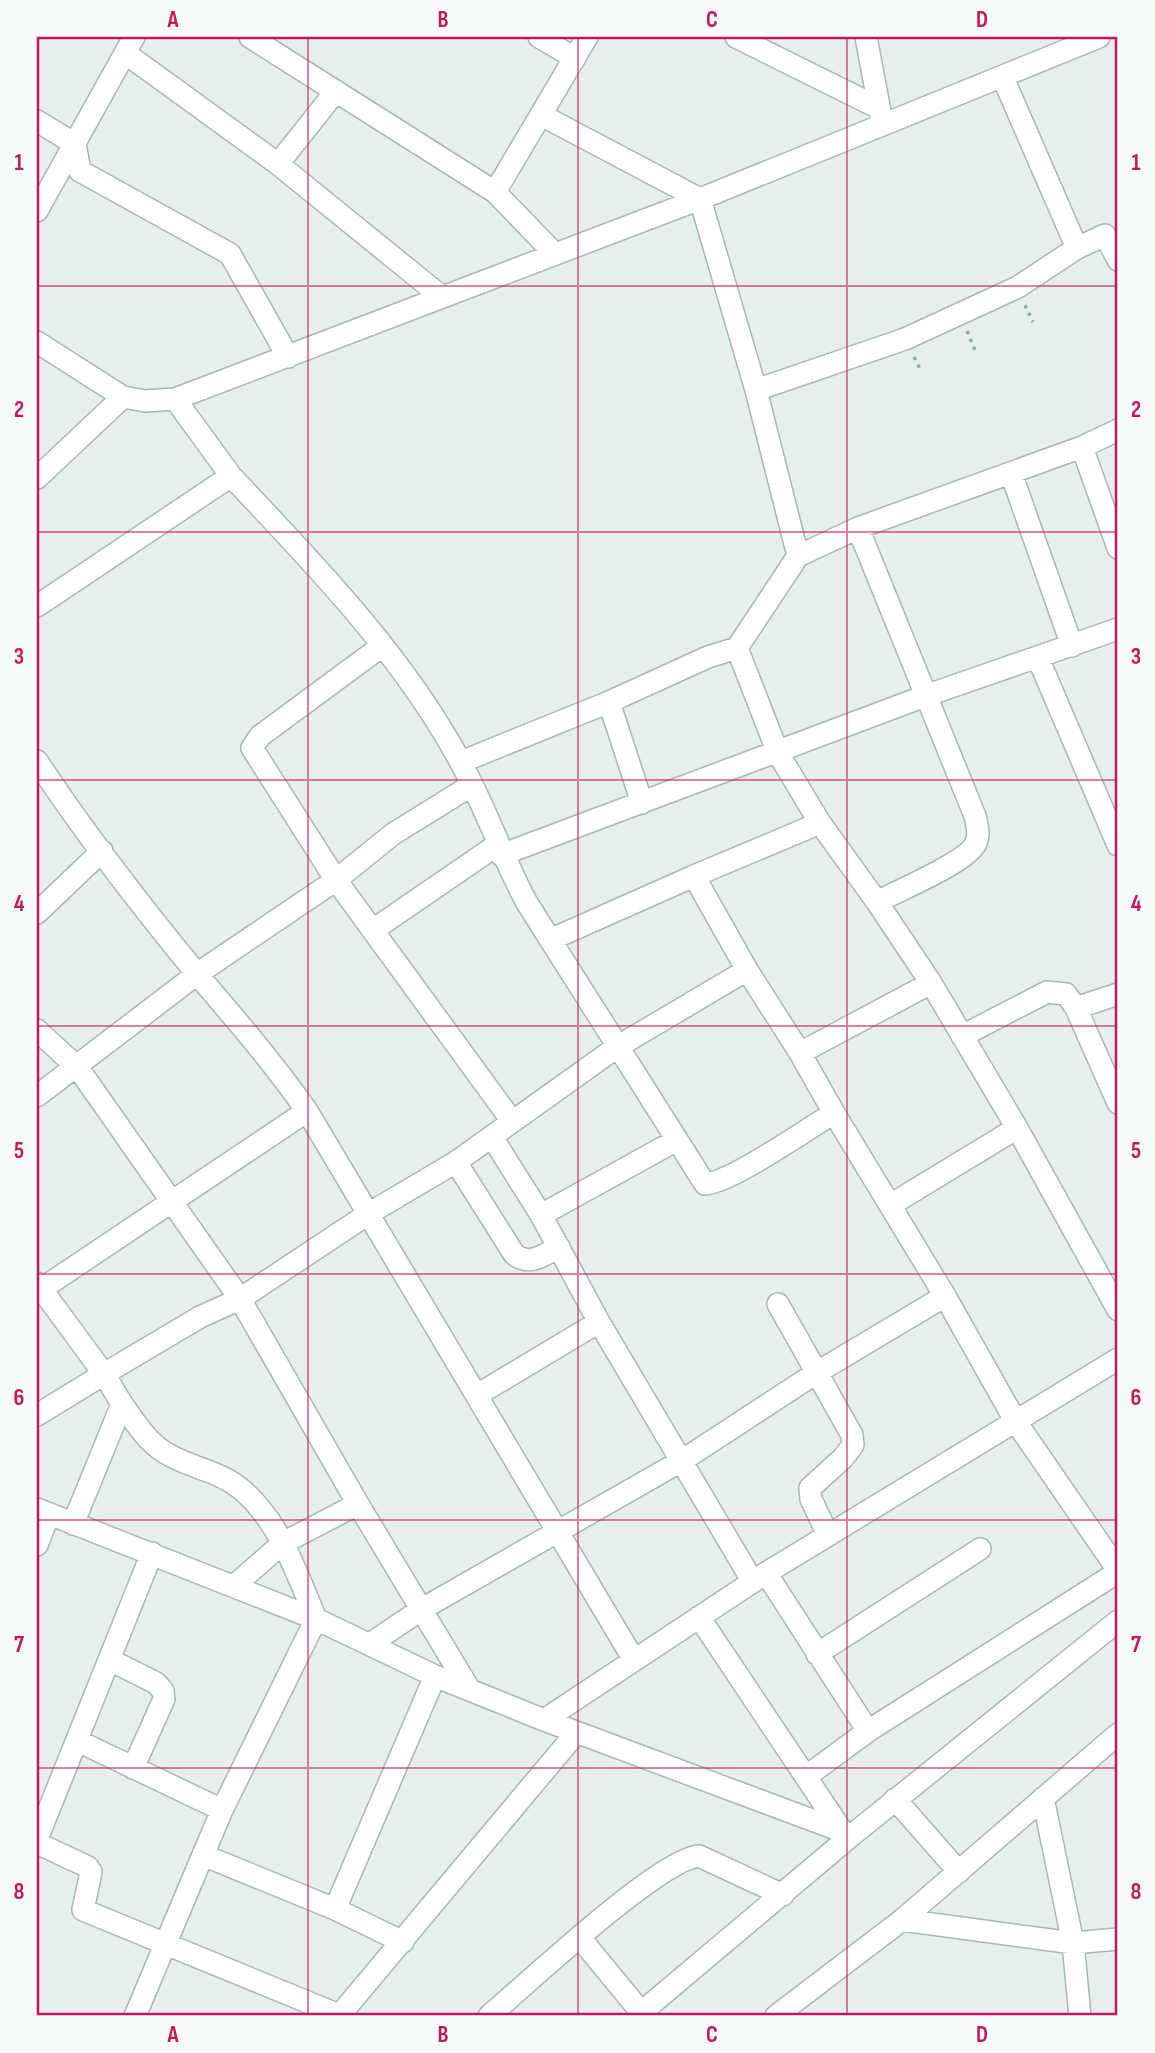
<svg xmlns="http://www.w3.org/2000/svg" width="1155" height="2053" viewBox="0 0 1155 2053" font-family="'Sofia Sans Condensed',sans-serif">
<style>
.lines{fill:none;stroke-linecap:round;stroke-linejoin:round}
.minor-casing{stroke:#a8b8b2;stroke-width:24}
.path{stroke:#86b3a5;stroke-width:3.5;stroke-dasharray:3.5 5;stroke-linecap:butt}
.minor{stroke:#fff;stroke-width:21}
.grid{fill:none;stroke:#c2185b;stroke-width:2;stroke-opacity:0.55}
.neatline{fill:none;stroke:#c2185b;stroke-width:2.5}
.grid-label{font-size:23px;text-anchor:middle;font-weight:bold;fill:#c2185b}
</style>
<rect width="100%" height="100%" fill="#e6efeb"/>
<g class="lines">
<defs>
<path id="minor" d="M250 37 495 192 554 253
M539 37 575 58
M736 37 879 108
M866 37 881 117
M125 53 278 164 336 91
M1003 78 1077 248
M543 116 700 199 756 390 798 556
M37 121 75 144
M75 144 80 171 230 254 288 357
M278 164 442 297
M495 192 587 37
M37 211 134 37
M37 342 123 397 145 401 175 399 700 199 1099 37
M756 390 905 339 1018 287 1077 248 1105 235 1118 260
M1082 447 1118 548
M1011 473 1072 646
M231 476C314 564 403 655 461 763 486 808 502 857 527 903L705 1184C732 1182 807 1129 834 1113L800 1053
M37 478 123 397
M37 606 231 476 175 399
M382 646 260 736 252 748 336 880 512 1121
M1038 658 1118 845
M609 702 642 803
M37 761C85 834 141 906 197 974 236 1020 272 1061 307 1111L634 1660
M461 762 609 702 708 657 737 648 798 556 858 528 1082 447 1118 430
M820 823 877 902C897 891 968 862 976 843 980 834 977 825 975 816L858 528
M501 855 925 696 1118 629
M694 876 820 823 778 753 737 648
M37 913 102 851
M373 930 497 845
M747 970 800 1053 931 983 877 902
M931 983 1017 1128 1118 1310
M1076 1008 1118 994
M37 1030 78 1068 240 1299 358 1504 468 1687
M962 1036 1047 992 1066 994 1076 1008 1118 1103
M37 1096 197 974 336 880 393 834 472 785
M492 1137 541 1215 675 1141
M456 1162 514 1254C529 1267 543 1255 559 1247
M892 1204 1017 1128
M541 1215 599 1322 753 1582
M37 1283 104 1374 37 1415
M37 1292 307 1111
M945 1296 1016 1422 1118 1570
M778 1304 852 1435 853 1445 843 1458 810 1488 811 1499 828 1535
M477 1395 599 1322
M122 1404C134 1421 146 1440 164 1452 189 1468 218 1470 241 1489 280 1522 297 1574 316 1619L222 1810 135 2016
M37 1509 316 1619 435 1676 544 1720 852 1835 637 2016
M73 1524 122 1404 104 1374 200 1317 240 1299 368 1214 456 1162 617 1047 747 970 694 876 552 939
M37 1545 49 1514
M766 1573 868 1731 807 1776
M235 1585 283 1543 358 1504
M699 1617 840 1828
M370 1644 422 1609 683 1460 816 1373 945 1296 834 1113
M817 1654 980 1549
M110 1660 156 1683 163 1691 164 1699 133 1768
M544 1720 766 1573 1118 1359
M868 1731 1118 1572
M78 1741 222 1810
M1043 1798 1073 1943 1118 1939
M895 1799 959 1872
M852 1835 1118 1621
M37 1839 152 1553
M37 1843 88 1867 91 1872 83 1910 339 2015
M203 1855 335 1909 403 1942
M335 1909 435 1676
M902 1920 1118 1734
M580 1938 641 2012
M339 2016 576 1733
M489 2016C527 1984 658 1860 699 1856L783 1895
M776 2016 902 1920 1073 1943 1080 2016"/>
</defs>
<!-- minor casing -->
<use href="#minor" class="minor-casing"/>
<!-- path -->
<path class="path" d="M1025 305 1033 322
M967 331 975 350
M914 357 921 371"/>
<!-- minor -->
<use href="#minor" class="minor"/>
</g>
<!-- grid -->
<path class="grid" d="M308 37V2016M578 37V2016M847 37V2016M37 286H1118M37 532H1118M37 780H1118M37 1026H1118M37 1274H1118M37 1520H1118M37 1768H1118"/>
<!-- border -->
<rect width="1155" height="2053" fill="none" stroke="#f7fbf9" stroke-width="77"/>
<rect x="38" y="38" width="1078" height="1976" class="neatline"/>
<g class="grid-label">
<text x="173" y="27">A</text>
<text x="443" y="27">B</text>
<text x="712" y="27">C</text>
<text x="982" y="27">D</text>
<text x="19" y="170">1</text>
<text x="1136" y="170">1</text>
<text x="19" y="417">2</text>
<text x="1136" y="417">2</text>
<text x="19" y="664">3</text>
<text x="1136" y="664">3</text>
<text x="19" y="911">4</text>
<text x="1136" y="911">4</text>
<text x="19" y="1158">5</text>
<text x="1136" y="1158">5</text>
<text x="19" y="1405">6</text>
<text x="1136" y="1405">6</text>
<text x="19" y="1652">7</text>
<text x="1136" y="1652">7</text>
<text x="19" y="1899">8</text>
<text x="1136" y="1899">8</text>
<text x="173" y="2042">A</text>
<text x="443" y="2042">B</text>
<text x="712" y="2042">C</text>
<text x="982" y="2042">D</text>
</g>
</svg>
